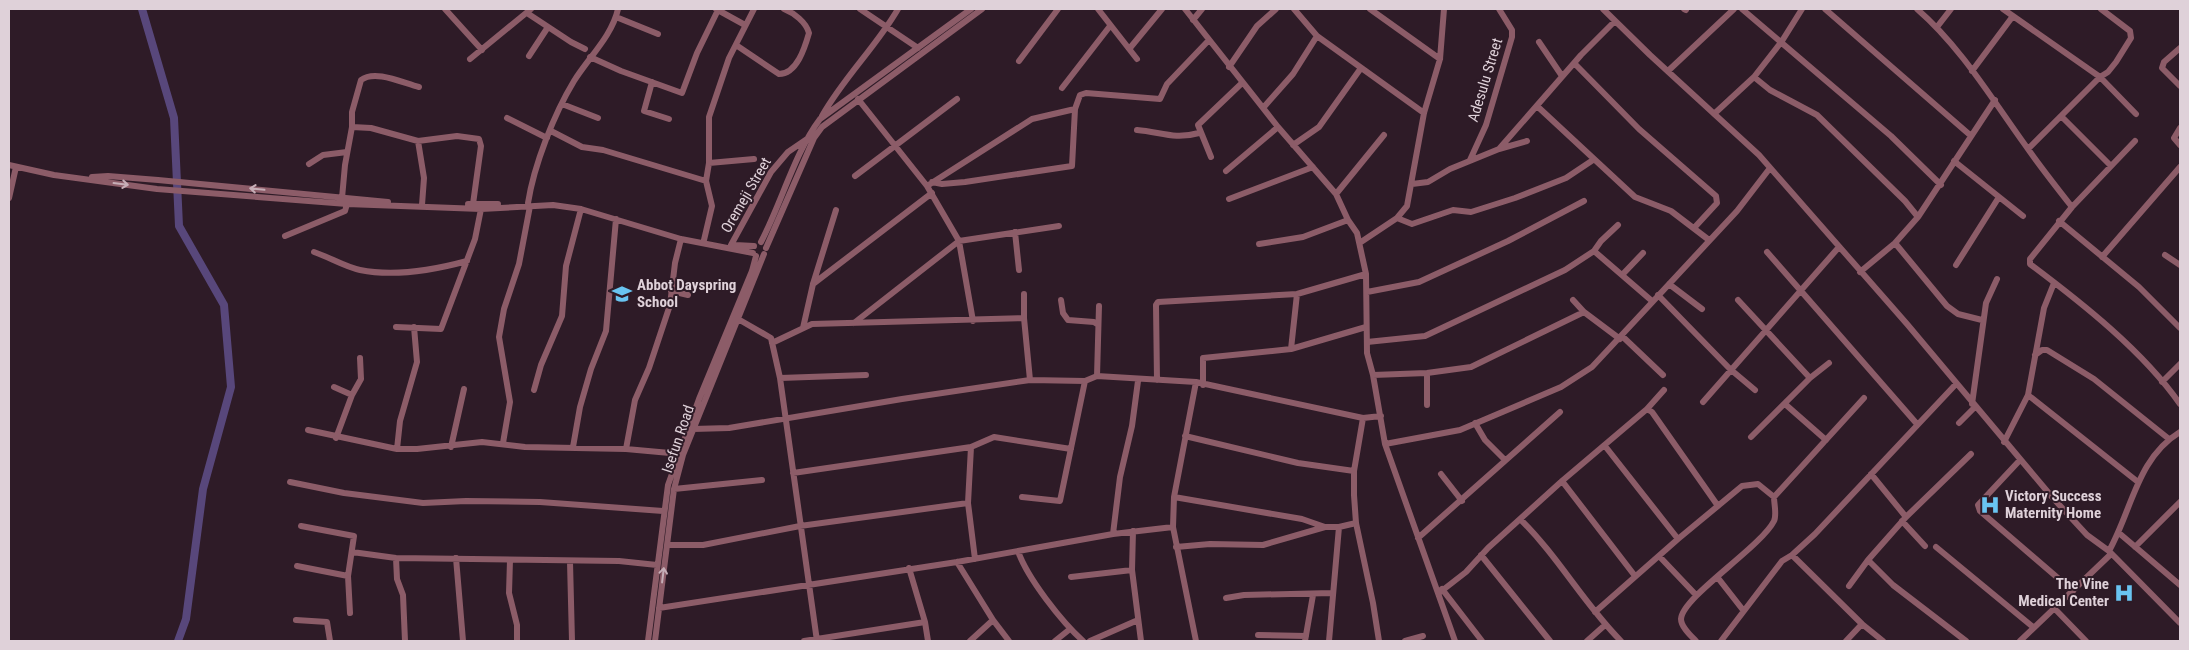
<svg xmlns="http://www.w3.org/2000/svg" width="2189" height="650" viewBox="0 0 2189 650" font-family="'Roboto Condensed',sans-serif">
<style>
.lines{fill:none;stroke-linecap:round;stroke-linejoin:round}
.river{stroke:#58477b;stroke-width:8}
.minor{stroke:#8c5c68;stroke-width:6}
.oneway{stroke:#c6aeb7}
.labels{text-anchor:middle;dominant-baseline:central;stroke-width:4;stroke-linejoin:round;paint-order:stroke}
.street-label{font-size:15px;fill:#dfd1d9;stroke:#2e1b27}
.poi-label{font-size:15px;font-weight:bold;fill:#dfd1d9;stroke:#2e1b27;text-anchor:start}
</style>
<rect width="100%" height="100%" fill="#2e1b27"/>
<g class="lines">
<!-- river -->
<path class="river" d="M142 9 174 118 179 226 224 305 231 387 203 489 186 619 178 641"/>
<!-- minor -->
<path class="minor" d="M445 9 482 50
M716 9 745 25
M860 9 918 48
M1098 9 1137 59
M1185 9 1278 127 1336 194 1348 220 1357 233 1366 274 1367 353 1373 375 1385 444 1455 641
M1294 9 1317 36 1424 113
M1370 9 1440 59
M1603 9 1650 55 1759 155 1907 324 2052 497 2087 535 2109 551 2180 623
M1684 9 1686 10
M1742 9 1891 136 1941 185
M1825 9 1970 135
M1917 9C1962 48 1993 101 2028 149 2042 169 2057 188 2072 207
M2003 9 2100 77 2136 114
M527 13 571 42 585 49
M616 17 658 34
M1193 20 1202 9
M1937 27 1951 9
M1539 42 1562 76
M736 45 779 74C797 74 805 47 809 33 806 22 794 13 784 9
M1130 48 1162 9
M2180 48 2164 62 2162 68 2180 86
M529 56 548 27
M590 57 621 71 682 93 697 53 718 10
M470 59 531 9
M1019 61 1058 9
M1575 64 1639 129 1716 196 1717 203 1694 228
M1229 67 1257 26 1276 9
M1668 71 1734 9
M1972 71 2013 16
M1754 77 1770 90 1817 115 1905 201 1918 217
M652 82 644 111 669 119
M1062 88 1110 26
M858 99 927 186 959 241 973 321
M562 104 598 118
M1537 106 1635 197 1671 211 1709 240
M1263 108 1293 74 1317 36
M1714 114 1754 77 1782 41 1802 9
M822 116C844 77 876 47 898 9
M2062 117 2110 165
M507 118 547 138
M352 127 371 128 418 141 457 136 479 139 481 146 473 204
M2180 128 2174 138 2180 145
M1137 130C1161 132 1174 140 1199 133
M551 131 582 147 603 150 706 181
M418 141 424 178 422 205
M2135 141 2072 207 2030 259V264C2082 303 2143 351 2180 404
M1293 145 1319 127 1361 68
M1499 149 1527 141
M2028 149 2100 77 2108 72 2116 62 2131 38 2130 31 2101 9
M1211 157 1198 125 1242 83
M1470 160 1486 125 1512 37V30L1499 9
M1954 161 2023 216
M709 163 754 159
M309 164 323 155 347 152
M9 165 54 175 157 189 347 204 481 209 553 205 581 209 681 239 753 253
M1226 171 1278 127
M855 176 957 99
M92 177 108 176 158 180 388 202
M932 182 942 184 965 182 1072 166 1075 109
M1412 184 1428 182 1450 169 1499 149 1581 55 1615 21
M927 186 1032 119 1075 109 1080 95 1086 93 1160 99 1167 84 1209 40
M1336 194 1384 135
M9 198 16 167
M342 198 345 165 352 127V112L361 80C375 69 403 83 419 87
M1229 199 1313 167
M528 203C534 165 554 114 574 81 589 57 612 36 618 9
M468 204H498
M1397 218 1412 224 1453 210 1471 212 1515 198 1566 178 1593 160
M2059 221 2139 287 2180 328
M1618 225 1601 241 1594 251 1652 301
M1015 232 1019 270
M285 236 345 211 347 204
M704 240 712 206 706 181 709 163V117L729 58 754 9
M761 242C781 204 795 152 820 119L971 9
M1361 242 1397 218 1407 206 1424 113 1440 59 1444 9
M1895 243 1947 306 1958 314 1982 320
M1259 244 1303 237 1348 220
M731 245 771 172 788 152 807 139
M735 245 754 246
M766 248 814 138 822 127 982 9
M314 252C329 257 345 267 360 270 395 277 434 270 467 261
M1767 252 1917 424
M2165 255 2180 265
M2102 257 2180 167
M1956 265 1999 197
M1860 272 1895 243 1918 217 1995 100
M1622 275 1643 253
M813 284 932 193
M1669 284 1702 309
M671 291 688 295
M1367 292 1419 282 1508 241 1584 201
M1024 294V318L1030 380
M1658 295 1730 369 1755 390
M1061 300 1063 313 1068 320 1094 322 1097 324
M1573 300 1584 312 1620 339
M1738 300 1810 378 1751 437
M738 319 771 338 780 378 817 641
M854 323 959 241 1059 226
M396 327 441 329 475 239 481 209
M803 328 813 284 836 210
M1622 336 1663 375
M1367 342 1425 336 1565 270 1594 251
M772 343 812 324 1024 318
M1291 349 1297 294
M2035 355 2042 350H2047L2094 379 2169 439
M1427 373V405
M1373 375 1427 373 1471 367 1584 312
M1097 376 1099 306
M780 378 866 375
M1810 378 1829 363
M1157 380 1156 305 1158 302 1297 294 1366 274
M1196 382 1174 497 1173 527 1196 641
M2162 382 2180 364
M1203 385V358L1291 349 1366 327
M334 387 352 395 336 438
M534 390 541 365 562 316 566 266 581 209
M352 395 361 379 360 358
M2028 395 2138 482
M1703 402 1839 247
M1785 404 1826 440
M1972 404 1986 303 1997 279
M1647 409 1664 390
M1363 418 1354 471V495L1356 523 1373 603 1379 641
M1475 423 1485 440 1505 460
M1959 423 1975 407
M693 429 729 428 902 399 1030 380 1085 381 1097 376 1196 382 1363 418 1381 416
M308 430 397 449H417L482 442 525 447 626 449 681 454
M1185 436 1298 463 1354 471
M2004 442 2028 395 2044 308 2054 283
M503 443 510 402 499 337 504 309 519 264 530 206
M1385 444 1460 430 1561 387 1592 367 1737 211 1770 168
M1605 446 1678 539
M451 447 464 389
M573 447 580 407 591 369 606 331 616 219
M971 447 968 503 975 559
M397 449 400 421 417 362 414 327
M626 449 635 400 649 368 670 305 675 263 681 239
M2020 460 1978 505 1980 511 2073 591
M793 473 971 447 994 437 1071 449
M1441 474 1462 501
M1871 474 1906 517
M1562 481 1635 576
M290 482 344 493 423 503 466 501 540 502 663 511
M674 489 762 480
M1022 497 1060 501 1085 381
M1174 497 1302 519 1325 527
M1520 519C1558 556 1584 604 1621 641
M1902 521 1925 546
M1133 531 1132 570 1141 641
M2119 533 2180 585
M1113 534 1120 477 1132 426 1138 381
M1418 538 1560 412
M667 545H703L800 526 968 503
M1176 547 1210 544 1263 545 1325 527H1339L1356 523
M1936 547 2033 627
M2135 547 2180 502
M1018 551C1027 578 1062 622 1083 641
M2109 551C2132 510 2137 458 2180 432
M352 552 396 558 619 561 657 565
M1481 555 1550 641
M1792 555 1862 624 1883 641
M1659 556 1696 595
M396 558 397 579 403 595 405 641
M456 558 463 641
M510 560 509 593 517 625V641
M1868 560 1893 585 1966 641
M570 562 572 641
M957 562 993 620 1009 641
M297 566 348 576 354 536 301 526
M909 568 925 622 928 641
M348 576 350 613
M1071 577 1132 570
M1718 578 1743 610
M1849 586 1868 560 1906 517 1971 454
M1442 589 1482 641
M1439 593 1466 572 1488 548 1562 481 1647 409 1652 412 1718 506
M1226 598 1244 595 1332 593
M659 608 957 562 1113 534 1173 527
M2054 608 2086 641
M1595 612 1678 539 1742 486 1758 484 1774 497
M296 620 327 622 330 641
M1258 635 1306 636
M648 641 668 485 699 399 752 271 756 256
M655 641 674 489 683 455 764 254
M804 641 925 622
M970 641 993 620
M1055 641 1070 629
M1090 641 1138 620
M1305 641 1313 595
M1329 641 1339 527
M1405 641 1423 636
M1587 641 1605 625
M1696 641C1691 636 1681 627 1681 619 1682 597 1761 547 1774 521 1777 515 1774 504 1774 497L1864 398
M1721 641 1782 561 1792 555 1815 534 1956 384
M1846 641 1862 624
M2020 641 2111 554"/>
</g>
<!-- one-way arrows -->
<defs><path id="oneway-shaft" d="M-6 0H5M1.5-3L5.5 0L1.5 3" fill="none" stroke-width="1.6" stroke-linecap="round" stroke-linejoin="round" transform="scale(1.25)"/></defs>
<g class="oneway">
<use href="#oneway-shaft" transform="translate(121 184) rotate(7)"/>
<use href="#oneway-shaft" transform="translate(257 189) rotate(-174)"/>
<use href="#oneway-shaft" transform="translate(663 575) rotate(-83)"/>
</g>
<!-- icons -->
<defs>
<symbol id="school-bare" viewBox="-9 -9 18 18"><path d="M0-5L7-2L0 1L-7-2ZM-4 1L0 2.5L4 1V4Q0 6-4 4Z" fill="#69c4f1" stroke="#2e1b27" stroke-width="2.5" paint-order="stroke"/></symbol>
<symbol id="hospital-bare" viewBox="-9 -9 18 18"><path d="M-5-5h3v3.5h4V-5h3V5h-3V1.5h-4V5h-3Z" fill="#69c4f1" stroke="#2e1b27" stroke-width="2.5" paint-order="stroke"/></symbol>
</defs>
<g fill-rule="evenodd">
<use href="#school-bare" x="608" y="280" width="28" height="28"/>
<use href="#hospital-bare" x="1976" y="491" width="28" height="28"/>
<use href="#hospital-bare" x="2110" y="579" width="28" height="28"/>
</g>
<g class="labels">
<!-- street labels -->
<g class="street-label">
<text transform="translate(1485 80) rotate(-73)">Adesulu Street</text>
<text transform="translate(746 195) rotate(-60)">Oremeji Street</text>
<text transform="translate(678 439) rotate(-71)">Isefun Road</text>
</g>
<!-- poi labels -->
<g class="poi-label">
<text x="637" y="285">Abbot Dayspring<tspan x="637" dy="17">School</tspan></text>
<text x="2005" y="496">Victory Success<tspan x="2005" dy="17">Maternity Home</tspan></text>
<text x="2109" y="584" text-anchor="end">The Vine<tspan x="2109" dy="17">Medical Center</tspan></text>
</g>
</g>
<!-- border -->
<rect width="2189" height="650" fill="none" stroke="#dfd1d9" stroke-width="20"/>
</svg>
